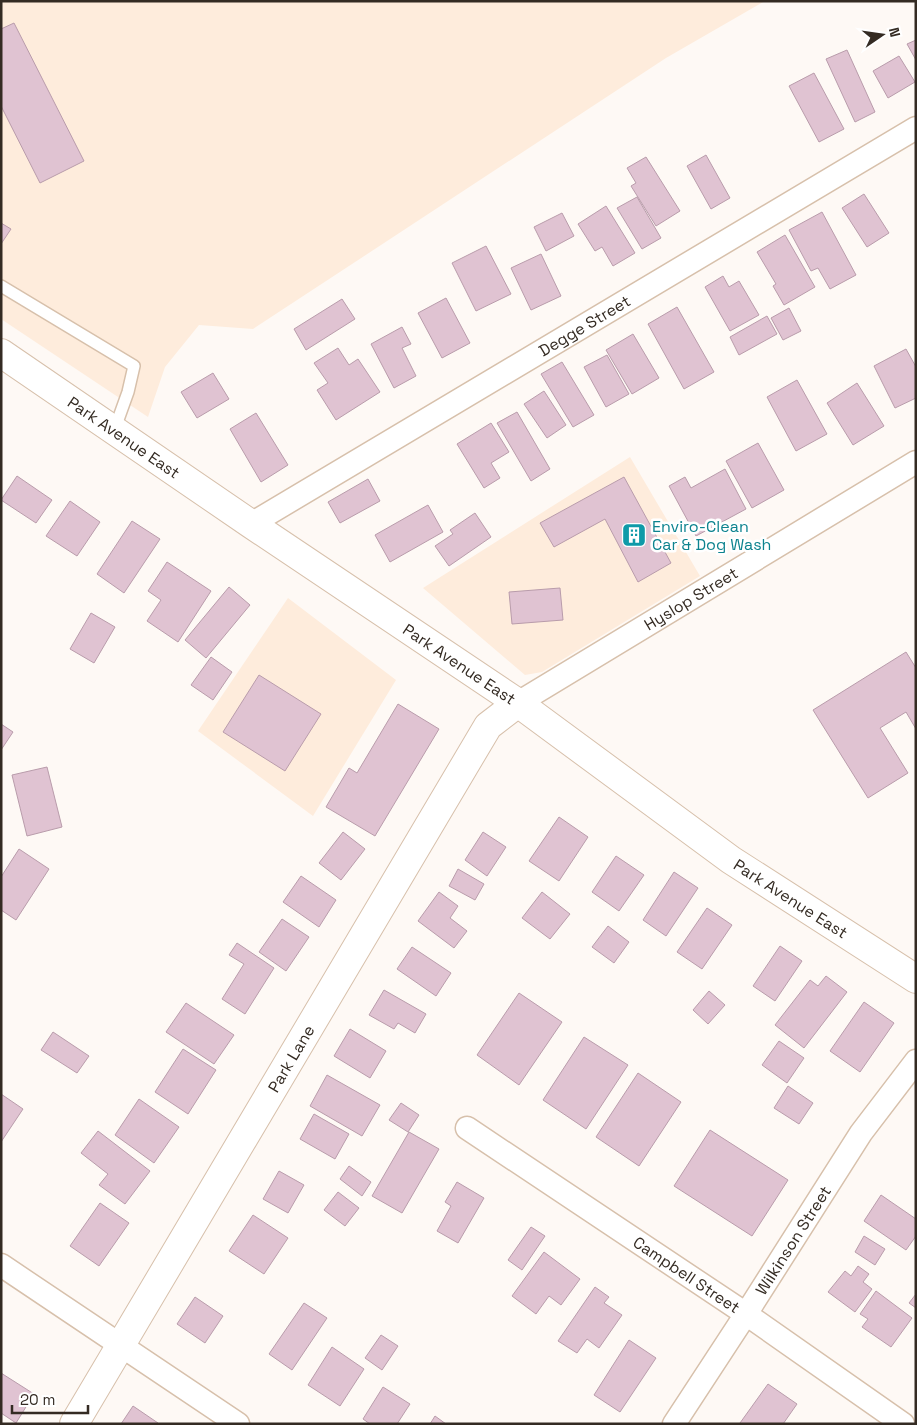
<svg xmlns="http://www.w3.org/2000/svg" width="917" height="1425" viewBox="0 0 917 1425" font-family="'Space Grotesk',sans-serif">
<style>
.built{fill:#feecdc}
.building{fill:#e0c3d2;stroke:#b99cab}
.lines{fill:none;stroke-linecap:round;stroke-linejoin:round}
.service-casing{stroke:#d7c0ab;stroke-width:14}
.minor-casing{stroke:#d7c0ab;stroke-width:25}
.tertiary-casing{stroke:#d7c0ab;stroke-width:30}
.secondary-casing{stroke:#d7c0ab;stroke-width:30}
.service{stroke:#fff;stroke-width:11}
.minor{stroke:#fff;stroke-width:22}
.tertiary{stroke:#fff;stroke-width:28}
.secondary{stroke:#fff;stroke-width:28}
.labels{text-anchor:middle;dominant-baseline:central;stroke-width:5;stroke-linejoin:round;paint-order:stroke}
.street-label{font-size:16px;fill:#342b23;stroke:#fff}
.culture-label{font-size:16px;fill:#0d838f;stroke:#fff;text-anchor:start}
</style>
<rect width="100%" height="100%" fill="#fef9f5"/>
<!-- built -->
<path class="built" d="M1 1H765L666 58 253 329 199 325 165 367 148 417 1 319Z
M630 457 700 576 542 672 525 675 423 588Z
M288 598 396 680 313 816 198 731Z"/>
<!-- building -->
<path class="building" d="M14 23 84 161 40 183 1 106V29Z
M916 40V60L907 44Z
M847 50 875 112 855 122 826 59Z
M899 56 915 82 888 98 873 71Z
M814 73 844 129 819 142 789 86Z
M706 155 730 198 711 209 687 166Z
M646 157 680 211 656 226 631 186 636 183 627 168Z
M864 194 889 233 867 247 842 208Z
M637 197 661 238 642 249 617 208Z
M606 206 635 253 613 266 602 247 595 251 578 224Z
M822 212 856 275 830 289 818 268 811 271 789 230Z
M562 213 574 236 546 251 534 227Z
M1 223 11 229 1 244Z
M785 235 815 287 784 305 773 286 776 284 757 252Z
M486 246 511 294 476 311 452 263Z
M541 254 561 296 531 310 511 268Z
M723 276 729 287 739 281 759 315 730 331 705 287Z
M446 298 470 343 442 358 418 313Z
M342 299 355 319 306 350 294 329Z
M677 307 714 372 684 389 648 324Z
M789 308 801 331 783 340 771 318Z
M767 316 777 334 739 355 730 337Z
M402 327 411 344 402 348 416 376 394 388 371 344Z
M633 334 659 378 632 394 606 350Z
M338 348 349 365 358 359 380 392 336 420 317 390 328 383 314 363Z
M906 349 916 367V398L895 408 874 366Z
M607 355 629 394 606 407 584 367Z
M562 362 594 415 573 427 541 374Z
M213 373 229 399 197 418 181 392Z
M797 380 827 434 796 451 767 397Z
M857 383 884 426 853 445 827 403Z
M544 391 566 425 547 438 524 404Z
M517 412 550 469 531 481 497 423Z
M256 413 288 465 261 482 230 429Z
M491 423 509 452 491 463 500 478 484 488 457 444Z
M758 443 784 490 752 508 726 461Z
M725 469 746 509 696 536 669 486 685 477 691 488Z
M17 476 52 500 36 523 1 500Z
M624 477 671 563 638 582 605 519 554 547 540 523Z
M368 479 380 501 340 523 328 502Z
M70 501 100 522 77 556 46 536Z
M428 505 443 532 390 562 375 535Z
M475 513 491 537 449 566 435 546 453 534 450 530Z
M132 521 160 539 124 593 97 574Z
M167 562 211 591 178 642 147 621 161 600 148 591Z
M229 587 250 605 206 658 185 640Z
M560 588 563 620 512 624 509 592Z
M91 613 115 627 94 663 70 649Z
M906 652 916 668V729L906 712 880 728 908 773 868 798 813 710Z
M211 657 232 672 213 700 191 685Z
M259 675 321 714 285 771 223 732Z
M398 704 439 729 375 836 326 807 349 768 357 773Z
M1 724 13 732 1 750Z
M47 767 62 827 27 836 12 775Z
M559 817 588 837 559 881 529 861Z
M343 832 365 849 341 880 319 863Z
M483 832 506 847 487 876 465 860Z
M19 849 49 869 16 920 1 910V877Z
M616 856 644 875 619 911 592 892Z
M458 869 484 884 475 900 449 886Z
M674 872 698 888 666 936 643 920Z
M301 876 336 900 319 927 283 902Z
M439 892 458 906 450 918 467 931 454 948 418 921Z
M542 892 570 914 550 939 522 918Z
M707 908 732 925 702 969 677 952Z
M282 919 309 937 286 971 259 952Z
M608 926 629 942 614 963 592 947Z
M237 943 274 968 245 1014 222 999 244 964 229 955Z
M780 946 802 961 775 1001 753 986Z
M412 947 451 973 436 996 397 969Z
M826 976 847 992 804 1048 775 1025 810 980 818 986Z
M384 990 426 1014 415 1033 398 1023 394 1029 369 1015Z
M709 991 725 1005 708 1024 693 1010Z
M519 993 562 1022 519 1085 477 1055Z
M864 1002 894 1023 860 1072 830 1051Z
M186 1003 234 1035 214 1064 166 1032Z
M350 1029 386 1051 370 1078 334 1056Z
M53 1032 89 1056 77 1073 41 1050Z
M584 1037 628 1065 586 1129 543 1100Z
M779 1041 804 1058 787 1083 762 1065Z
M183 1049 216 1070 188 1114 155 1092Z
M638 1073 681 1102 639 1166 596 1137Z
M327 1075 380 1105 362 1136 310 1106Z
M788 1086 813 1103 799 1124 774 1108Z
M1 1094 23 1109 1 1142Z
M139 1099 179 1127 154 1163 115 1135Z
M401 1103 419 1115 408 1132 389 1120Z
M314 1114 349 1134 335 1159 300 1139Z
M710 1130 788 1180 752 1236 674 1186Z
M98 1131 150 1171 125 1204 99 1185 108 1174 81 1153Z
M409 1132 439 1149 402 1213 372 1196Z
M349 1166 371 1182 362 1196 340 1179Z
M279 1171 304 1185 288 1213 263 1199Z
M457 1182 484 1198 458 1243 437 1231 451 1206 445 1202Z
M338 1192 359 1208 345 1226 324 1210Z
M881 1195 916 1219V1236L906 1250 864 1221Z
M100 1203 129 1223 99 1266 70 1246Z
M253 1215 288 1238 264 1274 229 1251Z
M531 1227 545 1236 522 1270 508 1260Z
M864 1236 885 1249 875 1265 855 1252Z
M544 1252 580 1279 561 1305 549 1296 536 1314 512 1296Z
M858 1266 869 1274 863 1282 872 1289 855 1312 828 1292 845 1271 851 1276Z
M595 1287 609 1297 604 1303 622 1315 599 1348 587 1339 577 1353 558 1341Z
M876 1291 912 1318 891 1347 862 1327 868 1319 860 1314Z
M916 1294V1308L909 1303Z
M195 1297 223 1316 205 1343 177 1324Z
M304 1303 327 1318 292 1370 269 1354Z
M381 1335 398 1346 382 1370 365 1358Z
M629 1340 656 1358 620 1412 594 1395Z
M332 1347 364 1369 340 1406 308 1385Z
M1 1373 34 1394 16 1423 1 1413Z
M768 1384 797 1404 783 1424H741L740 1423Z
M383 1387 410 1404 397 1424H370L363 1419Z
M133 1406 158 1423V1424H121Z
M435 1416 446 1424H430Z"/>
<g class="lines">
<defs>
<path id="service" d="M1 286 134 366 128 392 114 431"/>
<g id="minor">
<path id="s1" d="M251 524 916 128"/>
<path id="s2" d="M518 703 916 462"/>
<path id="s3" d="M467 1128 746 1314 903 1424"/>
<path d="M1 1265 238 1424"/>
<path id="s4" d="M674 1424 746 1314 861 1133 916 1061"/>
</g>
<g id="tertiary">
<path id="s5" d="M74 1424 488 726 518 703"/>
</g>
<g id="secondary">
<path id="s6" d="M1 353 251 524 518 703 731 860 916 979"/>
</g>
</defs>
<!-- service casing -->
<use href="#service" class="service-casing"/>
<!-- minor casing -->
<use href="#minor" class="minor-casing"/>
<!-- tertiary casing -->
<use href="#tertiary" class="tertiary-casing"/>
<!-- secondary casing -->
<use href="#secondary" class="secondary-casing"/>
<!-- service -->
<use href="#service" class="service"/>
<!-- minor -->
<use href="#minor" class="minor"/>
<!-- tertiary -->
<use href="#tertiary" class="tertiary"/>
<!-- secondary -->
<use href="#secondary" class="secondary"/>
</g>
<!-- icons -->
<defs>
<symbol id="building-square" viewBox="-11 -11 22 22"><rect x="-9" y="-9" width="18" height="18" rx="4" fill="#0f9aa8" stroke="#fff"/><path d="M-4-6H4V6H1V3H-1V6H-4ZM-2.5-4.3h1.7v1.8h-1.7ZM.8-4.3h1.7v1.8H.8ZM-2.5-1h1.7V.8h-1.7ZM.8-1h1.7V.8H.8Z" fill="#fff"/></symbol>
</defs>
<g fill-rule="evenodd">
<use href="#building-square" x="620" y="521" width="28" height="28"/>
</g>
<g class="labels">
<!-- street labels -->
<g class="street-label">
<text stroke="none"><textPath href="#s1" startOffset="388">Degge Street</textPath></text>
<text stroke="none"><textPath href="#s6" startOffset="149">Park Avenue East</textPath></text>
<text stroke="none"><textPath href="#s2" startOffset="202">Hyslop Street</textPath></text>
<text stroke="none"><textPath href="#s6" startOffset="554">Park Avenue East</textPath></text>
<text stroke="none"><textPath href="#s6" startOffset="960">Park Avenue East</textPath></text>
<text stroke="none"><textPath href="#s5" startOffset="425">Park Lane</textPath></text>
<text stroke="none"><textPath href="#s4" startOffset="219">Wilkinson Street</textPath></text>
<text stroke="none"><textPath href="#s3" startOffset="264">Campbell Street</textPath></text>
</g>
<!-- culture labels -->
<g class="culture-label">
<text x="652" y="526">Enviro-Clean<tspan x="652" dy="18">Car &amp; Dog Wash</tspan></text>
</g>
</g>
<!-- border -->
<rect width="917" height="1425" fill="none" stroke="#342b23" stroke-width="5"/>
<!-- north arrow -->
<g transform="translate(882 35) rotate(77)" stroke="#ffffff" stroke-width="4" paint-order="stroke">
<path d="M0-4L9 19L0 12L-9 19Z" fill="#342b23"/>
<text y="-8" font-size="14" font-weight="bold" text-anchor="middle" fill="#342b23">N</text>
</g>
<!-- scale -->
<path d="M12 1405v8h76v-8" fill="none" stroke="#342b23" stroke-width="2.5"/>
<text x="20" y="1405" font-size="15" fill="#342b23" stroke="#ffffff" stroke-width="4" paint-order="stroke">20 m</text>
</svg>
